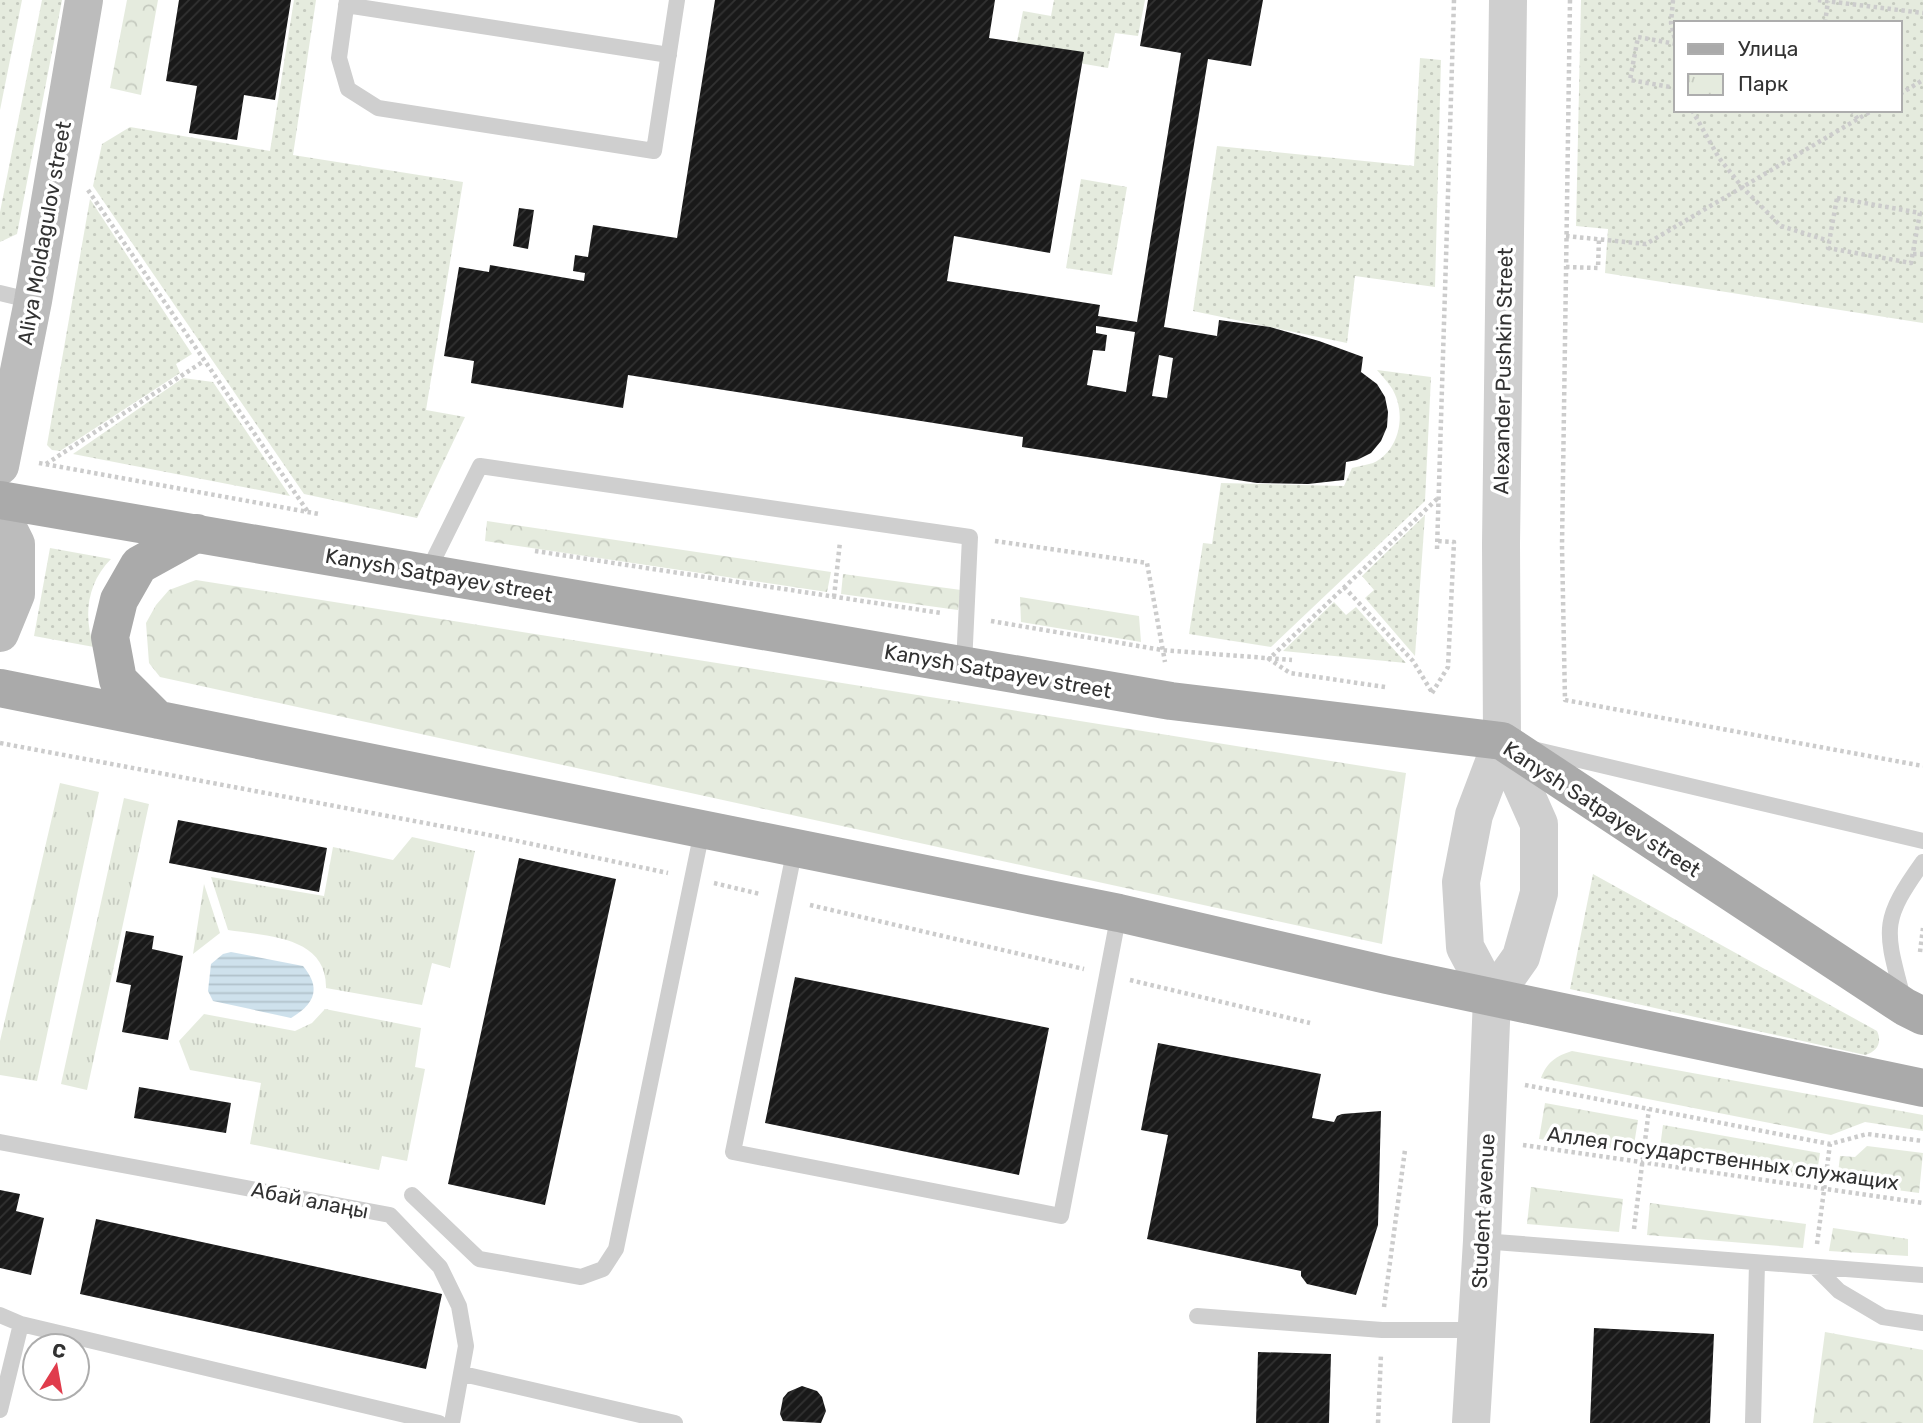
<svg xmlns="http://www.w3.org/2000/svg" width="1923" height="1423" viewBox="0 0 1923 1423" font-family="Rubik,sans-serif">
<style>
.grass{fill:url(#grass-dots);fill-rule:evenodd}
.forest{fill:url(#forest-crowns)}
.park{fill:url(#park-tufts)}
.water{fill:url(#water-rules)}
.building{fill:url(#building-hatch);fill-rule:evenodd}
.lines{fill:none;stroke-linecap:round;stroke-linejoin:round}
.path{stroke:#ccc;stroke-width:4.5;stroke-dasharray:3.5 3.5;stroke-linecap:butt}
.service{stroke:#cfcfcf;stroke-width:16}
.tertiary{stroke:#cfcfcf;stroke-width:38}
.secondary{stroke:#bcbcbc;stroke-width:38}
.primary{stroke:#aaa;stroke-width:38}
.labels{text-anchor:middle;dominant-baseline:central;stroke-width:7;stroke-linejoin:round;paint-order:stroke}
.street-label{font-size:21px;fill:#323232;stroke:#fff}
</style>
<defs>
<pattern id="grass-dots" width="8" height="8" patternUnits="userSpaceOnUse" patternTransform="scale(1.75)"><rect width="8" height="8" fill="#e5ebde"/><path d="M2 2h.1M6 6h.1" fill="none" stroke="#c5cabf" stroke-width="1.8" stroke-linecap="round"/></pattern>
<pattern id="forest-crowns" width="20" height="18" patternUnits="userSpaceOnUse" patternTransform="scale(1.75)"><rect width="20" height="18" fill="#e5ebde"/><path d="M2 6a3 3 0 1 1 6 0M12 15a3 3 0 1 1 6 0" fill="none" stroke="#c5cabf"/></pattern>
<pattern id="park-tufts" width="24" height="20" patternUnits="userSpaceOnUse" patternTransform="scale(1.75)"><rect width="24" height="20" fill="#e5ebde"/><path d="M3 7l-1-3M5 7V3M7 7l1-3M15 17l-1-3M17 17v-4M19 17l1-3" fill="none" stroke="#c5cabf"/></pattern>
<pattern id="water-rules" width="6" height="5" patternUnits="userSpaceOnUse" patternTransform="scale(1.75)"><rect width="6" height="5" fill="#cee1ec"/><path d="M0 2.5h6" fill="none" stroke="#b1c2cb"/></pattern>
<pattern id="building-hatch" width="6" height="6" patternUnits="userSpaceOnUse" patternTransform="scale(1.75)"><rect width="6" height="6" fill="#191919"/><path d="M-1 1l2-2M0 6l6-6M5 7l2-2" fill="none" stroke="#323232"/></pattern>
</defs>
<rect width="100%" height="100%" fill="#fff"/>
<!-- grass -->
<path class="grass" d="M0 0H22L0 110Z
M42 0H62L17 234 0 242V212Z
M294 0H316L293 155 463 182 426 410 465 417 417 518 304 494 93 186 102 144 130 127 270 151Z
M1054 0H1145L1138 36 1115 33 1108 68 1015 52 1023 11 1051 16Z
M1581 0H1923V323L1605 273 1608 229 1576 226ZM1676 23H1900V110H1676Z
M1420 58 1441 60 1435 287 1355 276 1347 343 1193 311 1217 146 1414 166Z
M1081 179 1127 187 1112 275 1066 268Z
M90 199 192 354 176 364 180 373 60 451 52 450 47 445Z
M1377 370 1431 377 1425 501 1271 647 1189 634 1203 543 1212 544 1221 483 1344 486 1352 468C1359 466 1367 465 1373 463 1401 450 1407 411 1391 387 1387 381 1382 376 1377 370Z
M183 378 213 382 290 496 73 454Z
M1425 515 1415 656 1365 598 1374 590 1362 576Z
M50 548 111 559C87 583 83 616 94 647L34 636Z
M1334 602 1346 615 1356 607 1406 663 1283 651Z
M1593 874 1877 1031C1882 1042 1878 1051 1865 1055L1570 989Z"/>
<!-- forest -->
<path class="forest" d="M127 0H158L141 95 110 88Z
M487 521 831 572 827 592 485 541Z
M843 574 961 590 958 610 841 594Z
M196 580 1406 773 1382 944 160 677 149 663 146 623 156 605 169 590Z
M1020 597 1139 616 1141 642 1021 622Z
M1572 1051 1923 1115V1131L1865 1122 1831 1135 1541 1078C1547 1062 1556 1056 1572 1051Z
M1545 1103 1638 1120 1633 1151 1539 1139Z
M1663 1125 1820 1153 1816 1179 1659 1155Z
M1867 1146 1923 1153 1919 1193 1837 1182 1840 1156 1855 1157Z
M1531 1187 1623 1199 1619 1232 1527 1224Z
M1650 1203 1806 1224 1803 1248 1647 1235Z
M1833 1228 1908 1239V1256L1829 1251Z
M1825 1332 1923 1350V1423H1813Z"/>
<!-- park -->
<path class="park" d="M60 783 99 792 37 1081 0 1075V1041Z
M124 798 149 804 87 1090 61 1084Z
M412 837 475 851 450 968 432 963 422 1005 326 988C327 936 266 936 228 930L211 877 324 896 333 847 393 860Z
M204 884 220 933 193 954Z
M325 1009 421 1028 415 1067 425 1069 407 1161 382 1156 379 1170 250 1144 261 1083 190 1070 179 1041 204 1014 295 1031 312 1023Z"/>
<!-- water -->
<path class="water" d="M231 952 303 966C322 989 314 1004 291 1018L213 1001 208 991 211 964 223 954Z"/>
<!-- building -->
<path class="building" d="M179 0H291L275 100 244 95 237 140 189 133 197 86 166 81Z
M715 0H995L989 38 1084 52 1050 253 954 236 947 281 1100 305 1098 316 1137 322 1181 53 1140 46 1148 0H1263L1251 66 1208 59 1164 327 1217 336 1219 320 1270 327 1319 341 1363 357 1361 372 1377 384 1385 397 1388 412 1387 427 1381 441 1371 453 1357 460 1346 462 1344 480 1308 484 1257 483 1022 447 1023 437 628 375 623 408 471 383 474 361 444 356 459 267 489 272 490 265 584 281 585 273 573 271 575 255 588 257 593 225 677 238ZM1096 326 1135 332 1126 392 1087 385 1093 350 1105 351 1107 335 1096 333ZM1159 355 1173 358 1167 398 1152 396Z
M519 208 534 210 528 249 513 246Z
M178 820 327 848 319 892 169 863Z
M519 858 616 879 545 1205 448 1184Z
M126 931 154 936 152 949 183 956 168 1040 122 1032 131 985 116 982Z
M795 977 1049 1028 1019 1175 765 1123Z
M1158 1043 1321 1074 1312 1118 1334 1122 1337 1116 1342 1114 1381 1111 1378 1225 1356 1295 1307 1284 1301 1276V1271L1147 1239 1168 1135 1141 1130Z
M139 1087 231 1103 226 1133 134 1118Z
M0 1190 20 1194 16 1211 44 1218 31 1275 0 1268Z
M96 1219 442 1294 426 1369 80 1294Z
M1594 1328 1714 1334 1710 1423H1590Z
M1258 1352 1331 1354 1329 1423H1256Z
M802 1386 817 1391 822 1397 826 1411 821 1423 783 1421 780 1414 783 1398 788 1392Z"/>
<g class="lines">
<!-- path -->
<path class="path" d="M1570 0 1562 546 1565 700 1923 766
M1673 0 1671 23 1676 44
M1818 0 1923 13
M1825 23 1828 1
M1676 44 1638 37 1630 80 1676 88
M1900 94 1923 80
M1692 110 1719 158 1742 187 1781 226 1829 241
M1852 110 1858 120
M88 190 308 512
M1837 198 1920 213 1911 263 1828 248Z
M1566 236 1646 244 1873 110
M1913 254H1923
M1566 267 1598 268 1599 239
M39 463 319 514
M46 464 204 361
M995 541 1147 563 1165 662
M1437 549 1454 0
M535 551 941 613
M1344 587 1413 661 1433 694
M834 597 840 542
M991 621 1162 650 1292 660
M1385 687 1290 673 1269 659 1439 497
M1432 693 1448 667 1454 542 1437 541
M0 743 494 836 668 873
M714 883 760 894
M810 905 1084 969
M1920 952 1923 928
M1130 980 1310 1023
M1525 1085 1830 1144 1867 1134 1923 1141
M1523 1145 1923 1203
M1634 1229 1649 1109
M1817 1244 1830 1144
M1384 1307 1405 1150
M1378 1423 1381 1354"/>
<!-- service -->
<path class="service" d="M347 0 339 58 348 89 378 108 654 151 677 0
M346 5 669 55
M0 293 33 301
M427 573 480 466 970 537 964 665
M1537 750 1923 841
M795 848 733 1152 1061 1216 1119 913
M1903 998C1885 929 1880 922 1923 862
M0 1142 390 1215 440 1267 459 1306 466 1346 452 1423
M412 1195 479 1259 581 1277 603 1269 616 1249 702 831
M1482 1241 1923 1275
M1815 1267 1839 1291 1883 1317 1923 1323
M0 1315 21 1324 439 1423
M1197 1316 1382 1330H1476
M463 1374 675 1423
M0 1410 21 1324
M1753 1423 1757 1263"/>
<!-- tertiary -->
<path class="tertiary" d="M1502 741 1539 824V893L1521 957 1492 998 1465 947 1461 882 1474 815 1502 741 1501 544 1508 0
M1471 1423 1482 1241 1492 998"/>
<!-- secondary -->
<path class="secondary" d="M0 466 33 301 84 0
M0 512 16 544V594L0 633"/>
<!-- primary -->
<path class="primary" d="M0 500 1171 701 1502 741 1905 1007 1923 1016
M0 688 1119 913 1387 975 1923 1088
M158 720 118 680 110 637 119 600 139 565 197 533"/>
</g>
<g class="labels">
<!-- street labels -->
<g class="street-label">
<text transform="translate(44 233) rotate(-80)">Aliya Moldagulov street</text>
<text transform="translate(1503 371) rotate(-89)">Alexander Pushkin Street</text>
<text transform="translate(439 575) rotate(10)">Kanysh Satpayev street</text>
<text transform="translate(998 671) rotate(10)">Kanysh Satpayev street</text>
<text transform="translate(1602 809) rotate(33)">Kanysh Satpayev street</text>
<text transform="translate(1723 1158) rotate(8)">Аллея государственных служащих</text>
<text transform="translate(310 1200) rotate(11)">Абай алаңы</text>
<text transform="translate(1483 1211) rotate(-87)">Student avenue</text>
</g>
</g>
<!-- legend -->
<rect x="1674" y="21" width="228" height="91" fill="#ffffff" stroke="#adadad" stroke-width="2"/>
<rect x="1688" y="44" width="35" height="10" fill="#aaaaaa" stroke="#adadad" stroke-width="2"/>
<text x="1738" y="56" font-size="21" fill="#323232">Улица</text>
<rect x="1688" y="74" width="35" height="21" fill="url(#park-tufts)" stroke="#adadad" stroke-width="2"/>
<text x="1738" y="91" font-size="21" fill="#323232">Парк</text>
<!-- north arrow -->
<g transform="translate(56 1367) rotate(11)"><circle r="33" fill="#ffffff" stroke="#adadad" stroke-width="2"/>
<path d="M0-5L12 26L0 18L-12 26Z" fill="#e03c4c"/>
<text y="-10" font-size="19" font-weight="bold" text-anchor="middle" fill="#323232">С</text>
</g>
</svg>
